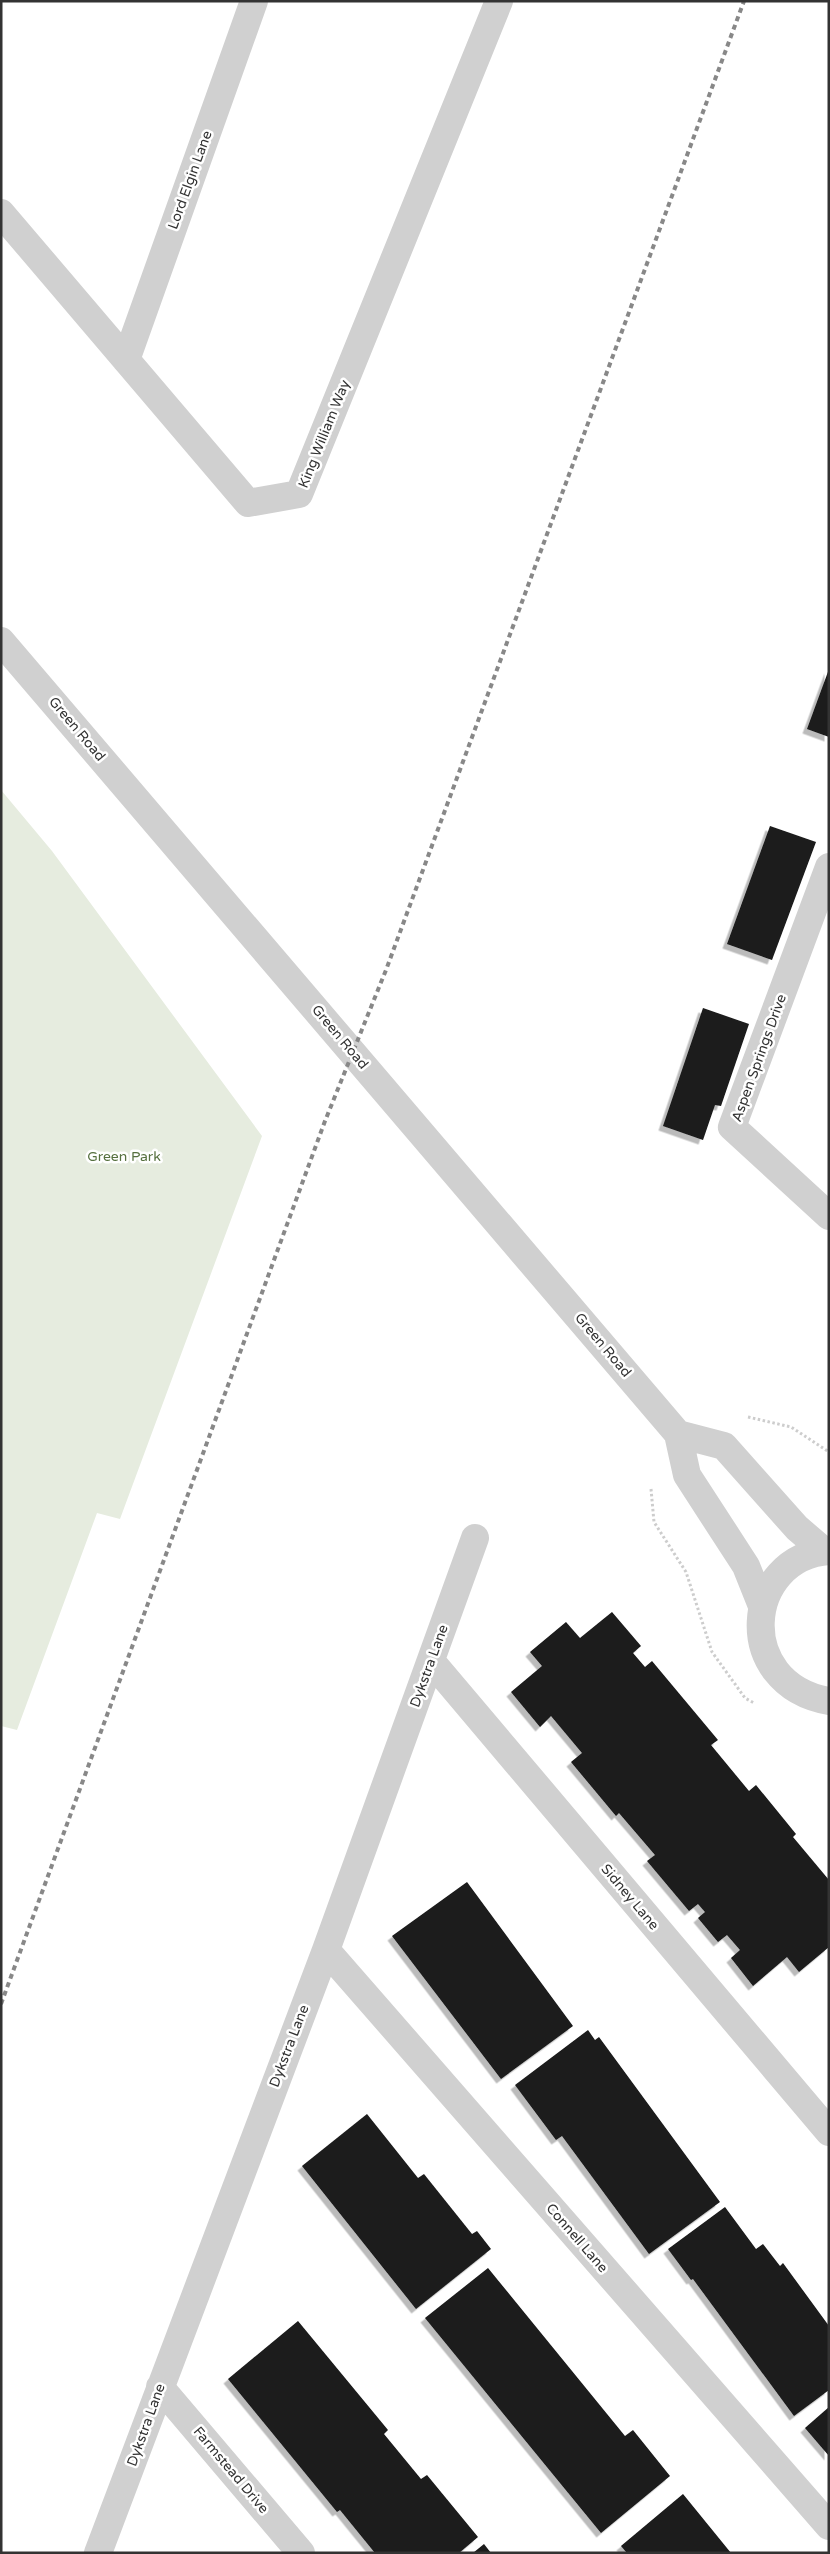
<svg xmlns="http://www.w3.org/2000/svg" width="830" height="2554" viewBox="0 0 830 2554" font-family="'Varela Round',sans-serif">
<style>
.green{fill:#e6ecdf}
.building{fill:#1a1a1a;filter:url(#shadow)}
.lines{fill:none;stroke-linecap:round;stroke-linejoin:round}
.path{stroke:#cdcdcd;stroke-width:3;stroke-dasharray:2.5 2.5;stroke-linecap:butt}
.minor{stroke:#d0d0d0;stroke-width:28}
.rail{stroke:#888;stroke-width:4;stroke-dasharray:5 4;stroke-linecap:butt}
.labels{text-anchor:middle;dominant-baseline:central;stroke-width:5;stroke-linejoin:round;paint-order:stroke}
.street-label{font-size:14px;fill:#333;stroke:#fff}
.park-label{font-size:14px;fill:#56703f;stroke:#fff}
</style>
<defs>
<filter id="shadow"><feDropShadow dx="-4.5" dy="4.5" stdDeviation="0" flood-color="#0004"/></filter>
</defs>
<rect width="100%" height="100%" fill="#fff"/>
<!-- green -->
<path class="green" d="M1 790 52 851 262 1136 120 1519 97 1513 17 1730 1 1726Z"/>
<!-- building -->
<path class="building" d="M829 669V737L807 729Z
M770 826 816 842 772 960 727 944Z
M703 1008 749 1024 721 1106 715 1105 703 1140 663 1126Z
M612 1612 641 1646 633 1653 645 1667 652 1661 718 1740 711 1745 749 1791 756 1785 796 1834 793 1837 829 1880V1947L799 1972 787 1957 753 1986 731 1958 740 1950 727 1935 718 1942 698 1918 705 1912 698 1904 689 1911 647 1861 655 1855 619 1813 616 1816 571 1762 582 1753 551 1716 540 1727 511 1692 542 1666 530 1652 566 1622 580 1638Z
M467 1882 573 2026 501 2079 392 1936Z
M588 2030 595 2040 599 2037 720 2202 649 2254 562 2136 556 2140 515 2085Z
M367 2114 418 2178 424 2174 472 2234 477 2231 491 2249 416 2309 302 2166Z
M725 2207 756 2249 763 2244 780 2266 783 2263 829 2326V2390L794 2416 693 2279 691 2280 668 2249Z
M488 2268 625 2436 633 2430 670 2476 601 2533 425 2318Z
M298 2321 388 2430 384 2434 421 2479 427 2475 478 2537 459 2553H375L340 2510 337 2512 228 2379Z
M829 2407V2456L805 2428Z
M683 2494 731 2553H627L621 2546Z
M484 2544 491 2553H473Z"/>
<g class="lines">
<!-- path -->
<path class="path" d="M748 1417 791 1427 829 1452
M651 1489 654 1522 686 1572 712 1652 745 1698 754 1703"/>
<!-- minor -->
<path class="minor" d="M1 213 248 503 299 494 499 1
M126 360 254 1
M1 641 678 1434 687 1475 746 1566 762 1606
M829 867 732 1127 829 1216
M678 1434 724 1446 797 1528 824 1551
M829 1551C744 1557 732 1684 829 1701
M431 1661 829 2132
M326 1950 829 2526
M160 2387 301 2553
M98 2553 326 1950 475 1538"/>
<!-- rail -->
<path class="rail" d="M1 2004 325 1121 386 970 744 1"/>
</g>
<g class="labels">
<!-- street labels -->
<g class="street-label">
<text transform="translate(190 180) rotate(-70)">Lord Elgin Lane</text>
<text transform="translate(324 434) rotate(-68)">King William Way</text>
<text transform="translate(77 729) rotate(50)">Green Road</text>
<text transform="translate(340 1037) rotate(50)">Green Road</text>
<text transform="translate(759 1058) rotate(-70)">Aspen Springs Drive</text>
<text transform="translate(603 1345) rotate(50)">Green Road</text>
<text transform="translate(429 1666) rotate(-70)">Dykstra Lane</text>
<text transform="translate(630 1897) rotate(50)">Sidney Lane</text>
<text transform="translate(289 2046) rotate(-69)">Dykstra Lane</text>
<text transform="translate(577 2238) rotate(49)">Connell Lane</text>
<text transform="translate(146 2425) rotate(-70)">Dykstra Lane</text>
<text transform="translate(231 2470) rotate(50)">Farmstead Drive</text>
</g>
<!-- park labels -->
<g class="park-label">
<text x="124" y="1156">Green Park</text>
</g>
</g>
<!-- border -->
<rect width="830" height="2554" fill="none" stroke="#333333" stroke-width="5"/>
</svg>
